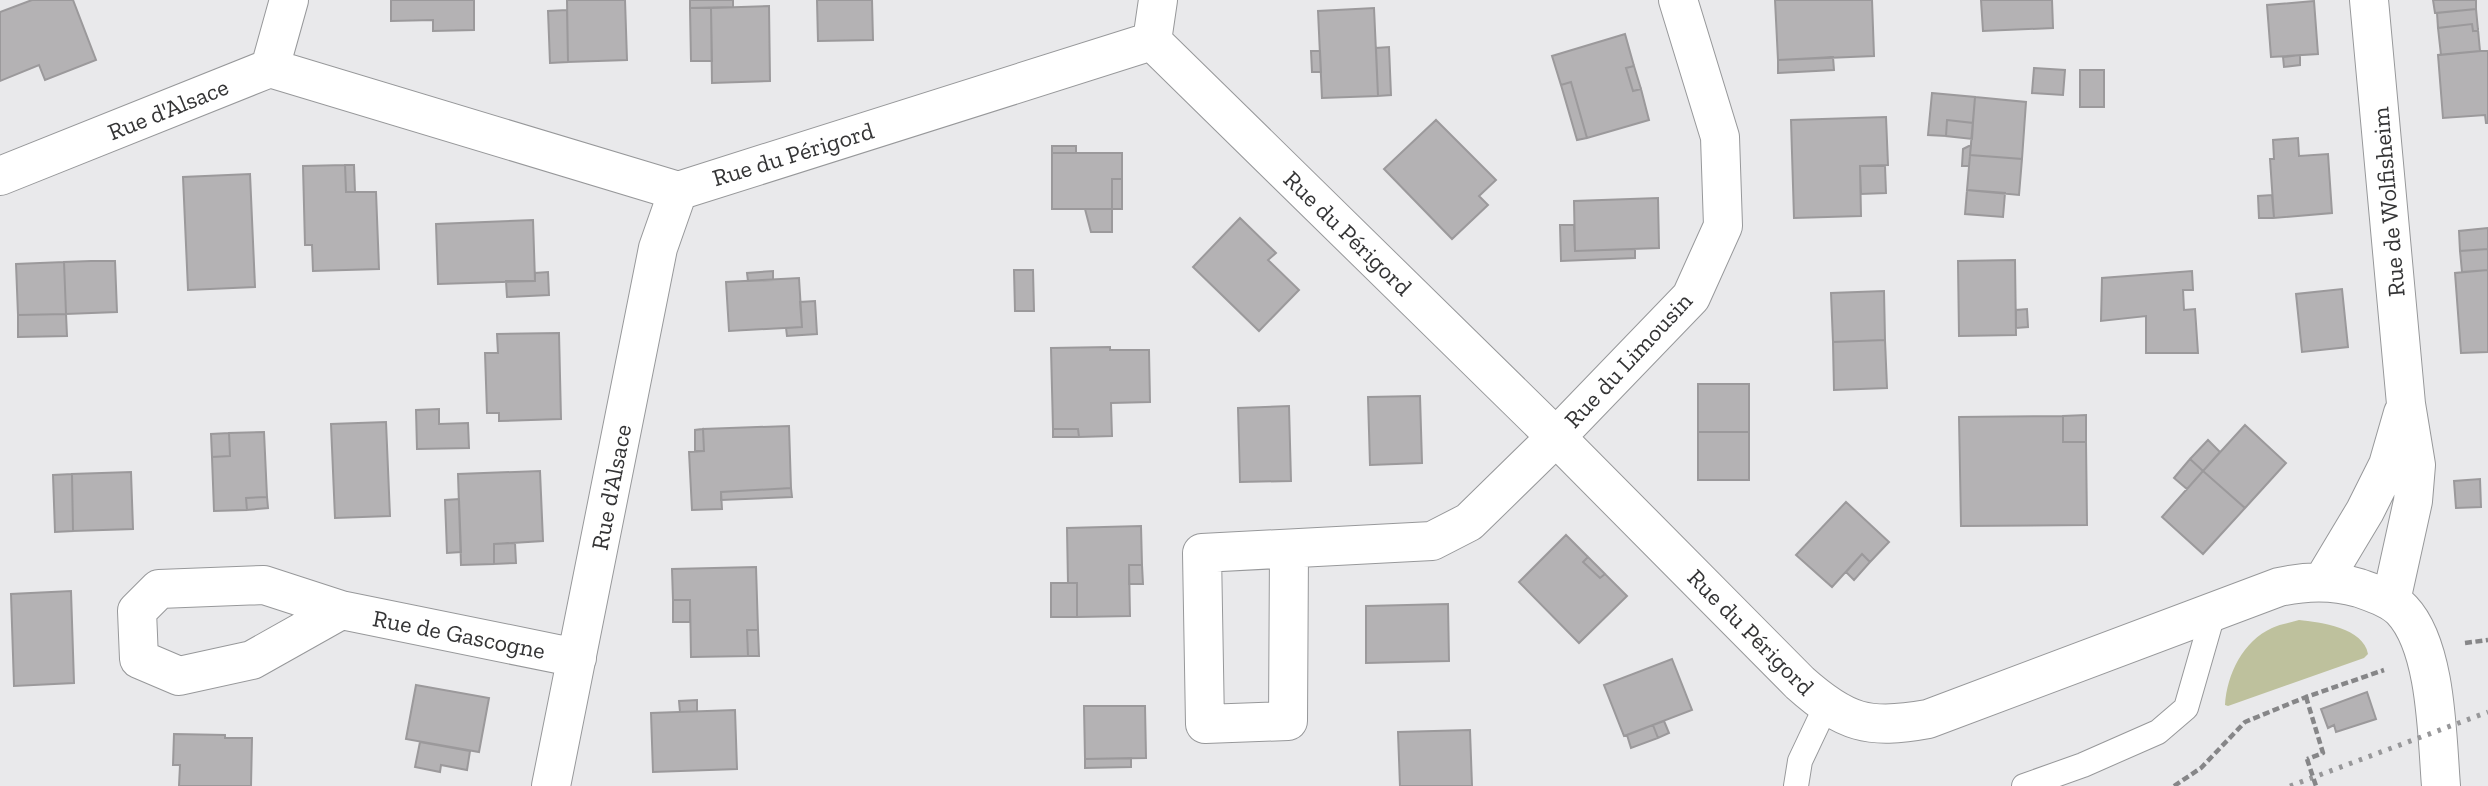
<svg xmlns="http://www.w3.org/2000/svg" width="2488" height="786" viewBox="0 0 2488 786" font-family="'Zilla Slab',serif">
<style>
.green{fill:#bec19d}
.building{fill:#b4b2b4;stroke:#9b999b;stroke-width:2}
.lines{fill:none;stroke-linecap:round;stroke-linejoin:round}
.service-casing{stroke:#97989a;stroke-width:26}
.minor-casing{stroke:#97989a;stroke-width:40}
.path{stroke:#868688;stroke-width:4.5;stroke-dasharray:7 3.5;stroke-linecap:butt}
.service{stroke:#fff;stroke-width:24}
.minor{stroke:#fff;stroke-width:38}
.rail{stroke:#979799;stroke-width:5;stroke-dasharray:3.5 7;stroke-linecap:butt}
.path-bridge{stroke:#868688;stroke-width:4.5;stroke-dasharray:7 3.5;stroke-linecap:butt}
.labels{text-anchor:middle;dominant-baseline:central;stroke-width:5;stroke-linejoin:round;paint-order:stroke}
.street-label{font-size:24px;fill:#343435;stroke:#fff}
</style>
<rect width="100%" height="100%" fill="#e9e9eb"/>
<!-- green -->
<path class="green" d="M2299 620C2320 622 2364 628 2368 654L2364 658 2228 706 2225 705C2227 674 2243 641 2272 628 2280 624 2290 623 2299 620Z"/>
<!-- building -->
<path class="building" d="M32 0H73L96 60 45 80 39 65 0 81V12Z
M391 0H474V30L433 31V20L391 21Z
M567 0H625L627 60 568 62Z
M690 0H733V7L690 8Z
M817 0H872L873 40 818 41Z
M1775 0H1872L1874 56 1778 60Z
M1981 0H2052L2053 28 1983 31Z
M2433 0H2476V9L2435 13Z
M2314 1 2318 54 2271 57 2267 5Z
M769 6 770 81 712 83 711 8Z
M690 8H711L712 61H691Z
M1374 8 1378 96 1322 98 1318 11Z
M2476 9 2478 30 2473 31 2472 24 2438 28 2437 13Z
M567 10 568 62 550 63 548 11Z
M2472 24 2473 31 2478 30 2480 51 2441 55 2438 28Z
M1625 34 1634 66 1626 68 1633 91 1641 89 1649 120 1587 138 1571 82 1561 85 1552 56Z
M1389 47 1391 95 1378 96 1376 48Z
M1311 51H1320L1321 72H1312Z
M2480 51H2488V123H2486L2485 115 2443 118 2438 55Z
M2300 55V65L2284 67 2283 57Z
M1833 57 1834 70 1778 73V60Z
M1634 66 1641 89 1633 91 1626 68Z
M2034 68 2065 70 2063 95 2032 93Z
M2080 70H2104V107H2080Z
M1571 82 1587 138 1577 140 1561 85Z
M1932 93 1975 97 1973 123 1947 120 1946 136 1928 135Z
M1975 97 2026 102 2022 159 1970 155Z
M1886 117 1888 165 1860 166 1861 216 1794 218 1791 120Z
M1436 120 1496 180 1479 196 1488 205 1452 239 1384 169Z
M1947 120 1973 123 1972 139 1946 136Z
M2298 138 2299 156 2328 154 2332 213 2274 218 2270 159H2274L2273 140Z
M1971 145 1969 166H1962L1963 149Z
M1052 146H1076V153H1052Z
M1052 153H1122V179H1112V209H1052Z
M1970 155 2022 159 2019 195 1967 190Z
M345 165 346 192H376L379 269 313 271 312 245H305L303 166Z
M345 165H354L355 192H346Z
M1860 166H1885L1886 193 1861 194Z
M250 174 255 287 188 290 183 177Z
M1112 179H1122V209H1112Z
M1967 190 2005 193 2003 217 1965 214Z
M2272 195 2274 218H2259L2258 196Z
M1658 198 1659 248 1575 251 1574 201Z
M1085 209H1112V232H1091Z
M1240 218 1276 253 1268 260 1299 290 1259 331 1193 267Z
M533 220 535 281 438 284 436 224Z
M1560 225H1574L1575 251 1635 249V258L1561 261Z
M2488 228V249L2460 251 2459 231Z
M2488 249V270L2462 272 2460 251Z
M2015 260 2016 335 1959 336 1958 261Z
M91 261H115L117 312 66 314 64 262Z
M64 262 66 314 18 315 16 264Z
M1014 270H1033L1034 311H1015Z
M2488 270V352L2461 353 2455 273Z
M773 271V280L748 281 747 273Z
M2192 271 2193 290H2183L2184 310 2195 309 2198 353H2146V316L2101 321 2102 278Z
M548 272 549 295 507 297 506 281H535V273Z
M799 278 802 327 729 331 726 282Z
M2342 289 2348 347 2302 352 2296 294Z
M1884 291 1885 340 1833 342 1831 293Z
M815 301 817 334 787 336 786 328 802 327 800 302Z
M2027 309 2028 327 2016 328V310Z
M66 314 67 336 18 337V315Z
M559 333 561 419 499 421V413H487L485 353H498L497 334Z
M1885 340 1887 388 1834 390 1833 342Z
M1110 347V350H1149L1150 402 1111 403 1112 436 1079 437 1078 429H1053L1051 348Z
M1698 384H1749V432H1698Z
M1420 396 1422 463 1370 465 1368 397Z
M1289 406 1291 481 1240 482 1238 408Z
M439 409V424L468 423 469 448 417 449 416 410Z
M2086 415V442H2063V416Z
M2063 416V442H2086L2087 525 1961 526 1959 417Z
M386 422 390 516 335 518 331 424Z
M2245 425 2286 463 2245 508 2203 471Z
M789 426 791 488 721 492 722 509 692 510 689 452 704 451 703 429Z
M703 429 704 451H695V430Z
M1053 429H1078L1079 437H1053Z
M264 432 267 497 246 498 247 510 214 511 212 457 230 456 229 433Z
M1698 432H1749V480H1698Z
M229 433 230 456 212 457 211 434Z
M2208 440 2220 452 2203 471 2190 459Z
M2190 459 2203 471 2187 489 2174 478Z
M540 471 543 541 494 544V564L461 565 458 474Z
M2203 471 2245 508 2203 554 2162 517Z
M131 472 133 529 73 531 72 474Z
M72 474 73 531 55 532 53 475Z
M2480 479 2481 507 2456 508 2454 481Z
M791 488 792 497 721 500V492Z
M267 497 268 508 247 510 246 498Z
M459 499 461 552 447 553 445 500Z
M1846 502 1889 542 1870 562 1862 554 1832 587 1796 555Z
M1141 526 1142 565H1129L1130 616 1077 617V583H1068L1067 528Z
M1566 535 1588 557 1583 562 1600 578 1605 574 1627 596 1579 643 1519 582Z
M515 543 516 563 494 564V544Z
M1862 554 1870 562 1854 580 1846 572Z
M1588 557 1605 574 1600 578 1583 562Z
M1129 565H1142L1143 584H1129Z
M756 567 758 630H747L748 656 691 657 690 600H673L672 569Z
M1051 583H1077V617H1051Z
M71 591 74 683 14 686 11 594Z
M673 600H690V622H673Z
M1448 604 1449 661 1366 663V606Z
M747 630H758L759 656H748Z
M1672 659 1692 710 1624 736 1604 685Z
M416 685 489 698 479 752 406 739Z
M2367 692 2376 719 2336 732 2334 725 2328 728 2321 709Z
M697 700V712H680L679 701Z
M1084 706H1145L1146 758 1085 759Z
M735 710 737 769 653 772 651 713Z
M1664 721 1669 733 1658 738 1653 725Z
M1653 725 1658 738 1631 748 1627 735Z
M1470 730 1472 786H1400L1398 732Z
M174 734 225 735V738H252L251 786H179L180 765H173Z
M420 742 470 751 467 770 441 765 440 772 415 767Z
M1131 758V767L1085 768V759Z"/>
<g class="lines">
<defs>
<path id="service" d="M1796 786 1800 761 1826 706
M2024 786 2083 765 2158 732 2186 708 2213 614"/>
<path id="minor" d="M2369 0 2406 404 2416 465 2413 501 2391 601
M1152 41 1158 0
M270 68 678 191 1152 41 1556 437 1800 683C1845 723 1868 730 1928 719L2279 587C2306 581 2332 580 2359 588 2373 593 2391 598 2402 610 2437 647 2437 737 2441 786
M0 176 270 68 289 0
M1289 550 1288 721 1205 724 1202 553 1432 541 1469 522 1556 437 1691 297 1723 226 1720 137 1678 0
M2323 581 2365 511 2388 465 2403 413
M341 610 252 660 179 676 139 659 137 611 159 589 264 585 341 610 577 658
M551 786 658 248 678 191"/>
</defs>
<!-- service casing -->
<use href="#service" class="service-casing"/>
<!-- minor casing -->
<use href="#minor" class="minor-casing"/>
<!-- path -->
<path class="path" d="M2465 643 2488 640
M2306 697 2323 753 2307 759
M2174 786 2201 768 2245 722 2306 697 2384 670"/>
<!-- service -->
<use href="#service" class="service"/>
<!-- minor -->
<use href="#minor" class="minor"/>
<!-- rail -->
<path class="rail" d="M2290 786 2488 712"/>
<!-- path-bridge -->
<path class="path-bridge" d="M2307 759 2316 786"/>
</g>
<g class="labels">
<!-- street labels -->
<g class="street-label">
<text transform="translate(168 109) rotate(-22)">Rue d'Alsace</text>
<text transform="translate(793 154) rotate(-17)">Rue du Périgord</text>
<text transform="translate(2388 202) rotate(-95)">Rue de Wolfisheim</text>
<text transform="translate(1348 233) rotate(44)">Rue du Périgord</text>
<text transform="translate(1628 360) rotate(-47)">Rue du Limousin</text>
<text transform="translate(611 487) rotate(-79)">Rue d'Alsace</text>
<text transform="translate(1751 632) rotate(45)">Rue du Périgord</text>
<text transform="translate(459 634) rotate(11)">Rue de Gascogne</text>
</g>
</g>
</svg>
